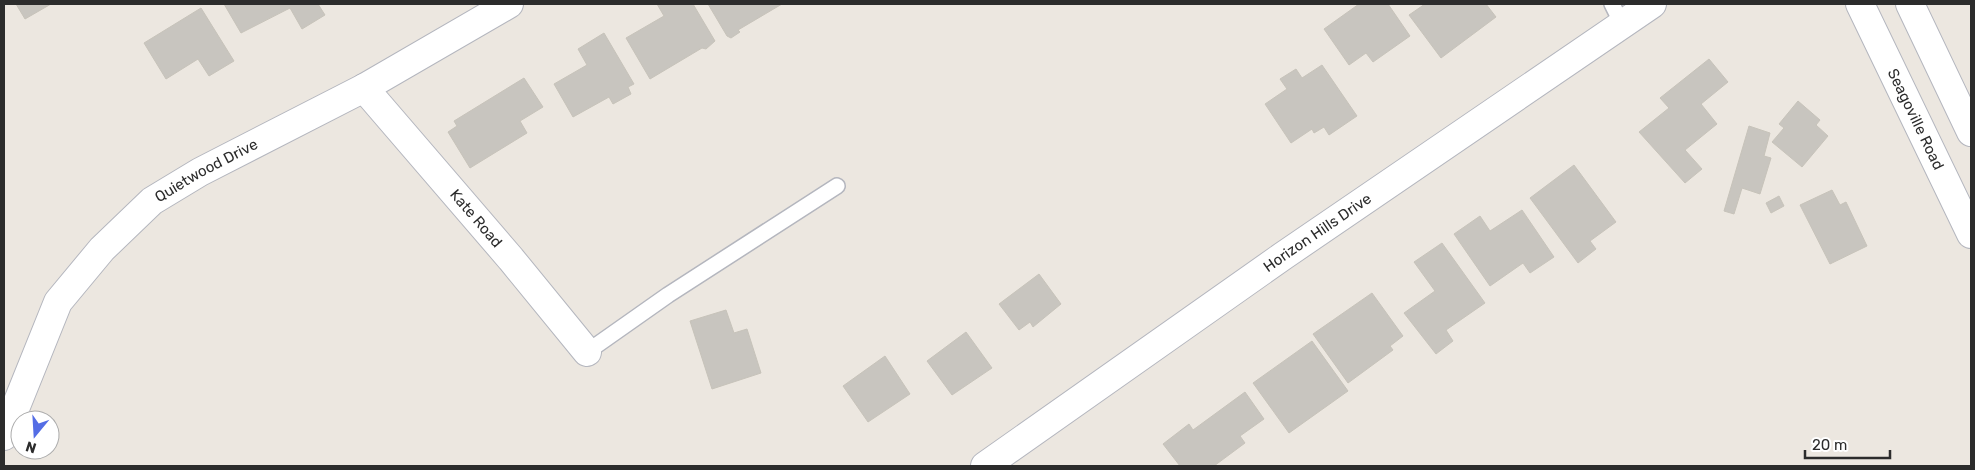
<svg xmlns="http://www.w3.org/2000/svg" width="1975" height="470" viewBox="0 0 1975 470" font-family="Rubik,sans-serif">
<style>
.building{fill:#c8c5bf;stroke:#c7c3ba}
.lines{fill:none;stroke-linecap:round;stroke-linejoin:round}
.service-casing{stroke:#b4b6be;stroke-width:18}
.minor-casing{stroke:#b4b6be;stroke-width:30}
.secondary-casing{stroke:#b4b6be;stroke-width:30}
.service{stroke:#fff;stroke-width:15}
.minor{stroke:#fff;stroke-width:28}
.secondary{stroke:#fff;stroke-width:28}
.labels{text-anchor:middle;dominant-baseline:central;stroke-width:4.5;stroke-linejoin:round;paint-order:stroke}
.street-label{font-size:15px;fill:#2c2c2c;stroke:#fff}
</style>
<rect width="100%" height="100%" fill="#ece7e0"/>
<!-- building -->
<path class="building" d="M16 4H51L25 19Z
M224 4H318L325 15 302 29 290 8 241 33Z
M657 4H693L715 41 706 49 702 48 650 79 626 38 664 16Z
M708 4H782L738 30 740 32 731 38 727 36Z
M1359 4H1388L1410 36 1373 62 1366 53 1349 65 1324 29Z
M1425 4H1486L1496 17 1441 58 1409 15Z
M201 8 234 61 209 76 198 59 166 79 144 43Z
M604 33 634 84 628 87 631 94 613 104 609 97 573 117 554 84 587 65 578 49Z
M1709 59 1728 82 1701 104 1717 124 1685 150 1702 169 1685 183 1639 132 1669 108 1660 98Z
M1322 65 1357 116 1329 135 1324 127 1314 133 1312 129 1291 143 1265 104 1287 89 1280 79 1296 69 1302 78Z
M524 78 543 107 520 121 527 133 470 168 448 132 457 126 454 121Z
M1798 101 1820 120 1816 125 1828 136 1802 167 1772 142 1784 128 1779 124Z
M1749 126 1770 133 1764 156 1771 158 1760 194 1742 188 1734 214 1724 211Z
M1574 165 1616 222 1590 241 1596 249 1578 263 1530 198Z
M1832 190 1840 205 1846 202 1867 246 1830 264 1800 205Z
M1779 196 1784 206 1771 213 1766 203Z
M1522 210 1554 257 1530 273 1523 263 1490 286 1454 234 1480 216 1490 231Z
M1442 243 1485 303 1446 330 1453 341 1436 354 1404 313 1435 291 1414 262Z
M1039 274 1061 304 1033 327 1030 322 1019 330 999 304Z
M1372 293 1403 336 1390 346 1393 350 1348 383 1313 334Z
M726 310 734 333 747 329 761 373 712 389 690 321Z
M966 332 992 368 952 395 927 361Z
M1312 341 1348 391 1289 433 1253 383Z
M885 356 910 394 868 422 843 386Z
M1245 392 1264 419 1240 436 1245 443 1214 466H1180L1163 444 1189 424 1193 430Z"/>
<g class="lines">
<defs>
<path id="service" d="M1612 4 1622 24
M587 352 668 295 837 186"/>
<g id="minor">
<path id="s1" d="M364 88 511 259 587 352"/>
<path id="s2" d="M4 436 58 302 102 249 152 201 200 172 364 88 509 4"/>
<path id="s3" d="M985 466 1283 256 1652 4"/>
</g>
<g id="secondary">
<path id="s4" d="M1860 4 1971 234"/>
<path d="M1910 4 1971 132"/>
</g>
</defs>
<!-- service casing -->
<use href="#service" class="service-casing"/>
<!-- minor casing -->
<use href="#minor" class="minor-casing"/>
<!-- secondary casing -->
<use href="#secondary" class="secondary-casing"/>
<!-- service -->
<use href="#service" class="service"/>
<!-- minor -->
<use href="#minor" class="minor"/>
<!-- secondary -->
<use href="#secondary" class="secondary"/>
</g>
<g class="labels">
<!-- street labels -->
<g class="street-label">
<text stroke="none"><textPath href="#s4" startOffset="128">Seagoville Road</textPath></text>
<text stroke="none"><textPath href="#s2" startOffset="345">Quietwood Drive</textPath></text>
<text stroke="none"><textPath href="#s1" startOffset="172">Kate Road</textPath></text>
<text stroke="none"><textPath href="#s3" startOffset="406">Horizon Hills Drive</textPath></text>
</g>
</g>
<!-- border -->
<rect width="1975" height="470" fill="none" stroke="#2c2c2c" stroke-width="10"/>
<!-- north arrow -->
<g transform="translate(35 435) rotate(198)"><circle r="24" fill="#ffffff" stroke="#ababab"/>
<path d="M0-4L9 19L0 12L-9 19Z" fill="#546de5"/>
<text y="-8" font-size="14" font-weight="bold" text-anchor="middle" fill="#2c2c2c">N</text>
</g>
<!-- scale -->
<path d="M1805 450v8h85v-8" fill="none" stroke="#2c2c2c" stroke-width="2.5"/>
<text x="1812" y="450" font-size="15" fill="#2c2c2c" stroke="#ffffff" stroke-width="4" paint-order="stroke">20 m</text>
</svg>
